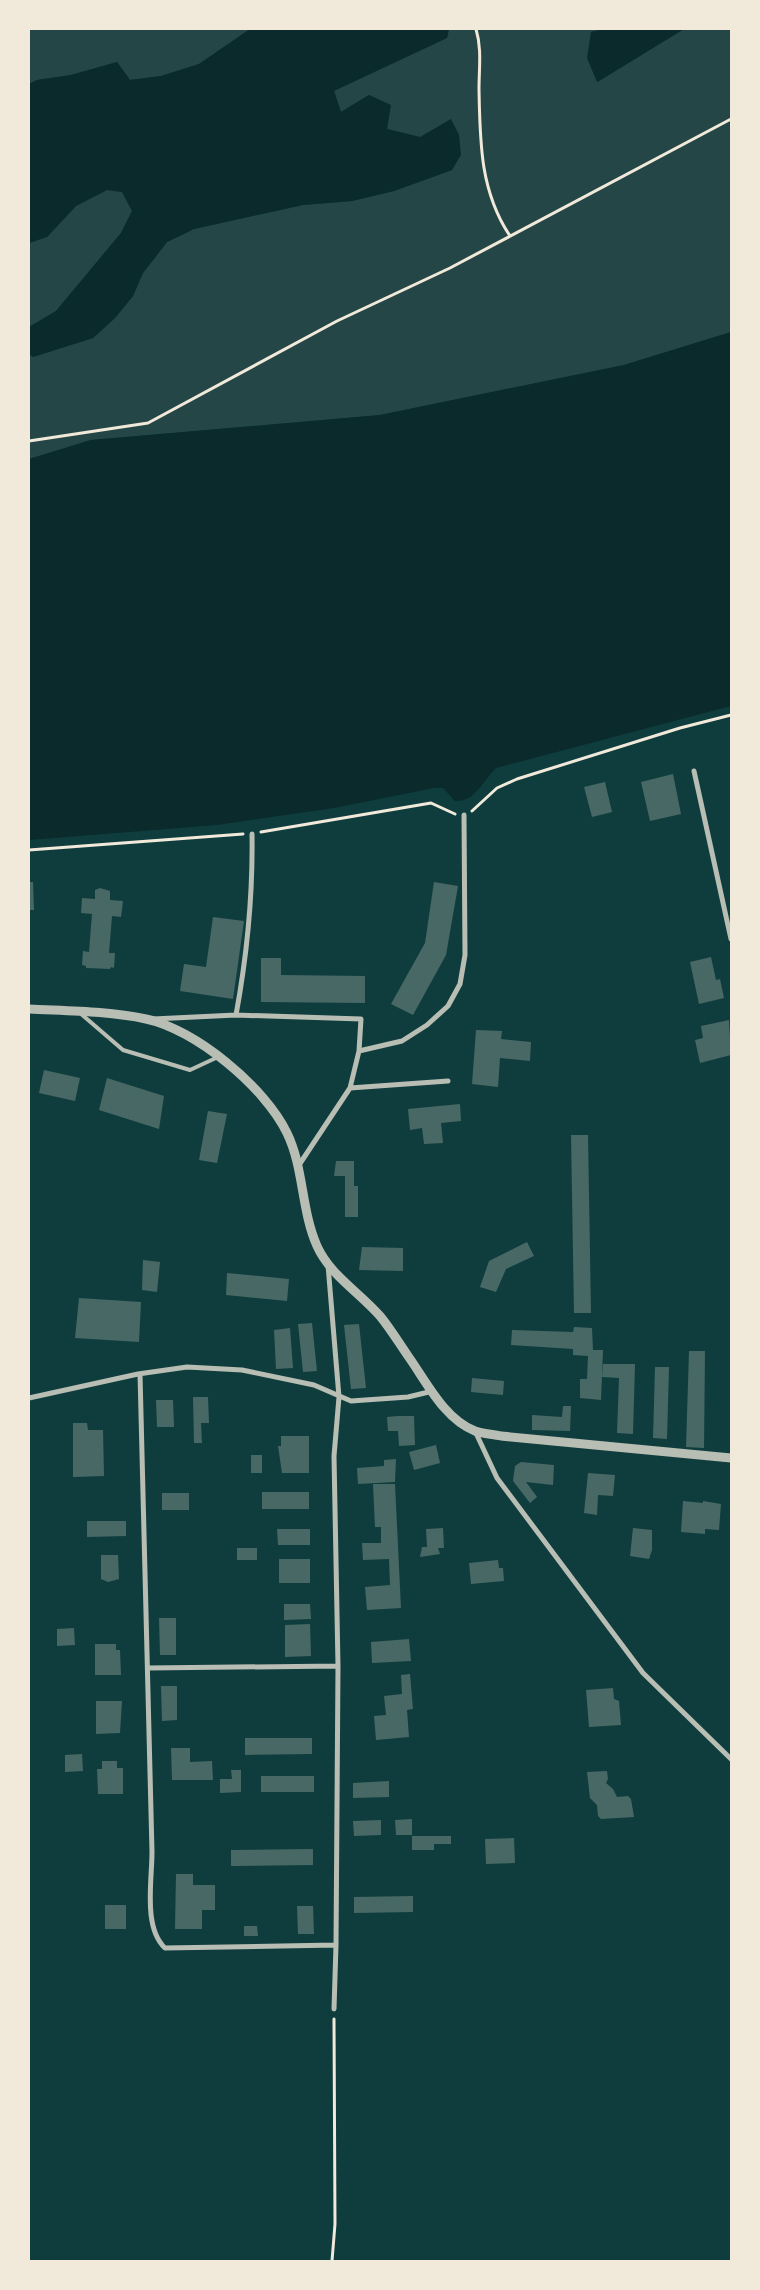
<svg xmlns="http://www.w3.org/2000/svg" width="760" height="2290" viewBox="0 0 760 2290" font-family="Signika,sans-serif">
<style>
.green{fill:#244646}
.water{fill:#0a2a2b}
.building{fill:#486865}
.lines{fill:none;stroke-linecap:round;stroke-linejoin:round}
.path{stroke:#f1e9da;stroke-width:3}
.service{stroke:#b8beb3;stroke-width:4}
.minor{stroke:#b8beb3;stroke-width:5}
.tertiary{stroke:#b8beb3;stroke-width:9}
</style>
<rect width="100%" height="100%" fill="#0f3d3e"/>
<!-- green -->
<path class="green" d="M29 29H250L199 64 161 76 130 80 117 62 71 75 37 80 29 84Z
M449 29H605L591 32 598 82 684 29H731V332L624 365 380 415 91 440 29 459V354L33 357 93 338 115 318 133 296 143 273 167 242 194 229 303 205 352 201 394 191 452 170 420 137 387 129 390 105 369 95 341 112 334 90 447 38Z
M107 190 122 192 132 211 121 233 56 311 29 327V243L47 237 76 206Z"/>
<!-- water -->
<path class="water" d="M250 29H449L447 38 334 91 341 112 369 95 391 105 387 129 420 137 451 119 459 135 461 155 452 170 394 191 352 201 303 205 194 229 167 242 143 273 133 296 115 318 93 338 33 357 29 354V327L56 311 121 233 132 211 122 192 107 190 76 206 47 237 29 243V84L37 80 71 75 117 62 130 80 161 76 199 64Z
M605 29H684L597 82 587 58 591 32Z
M731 332V706L496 768C483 781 475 802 455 801L443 788H434L334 808 217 825 29 840V459L91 440 380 415 624 365Z"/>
<!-- building -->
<path class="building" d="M673 774 681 814 650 821 641 782Z
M605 782 612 812 592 817 584 787Z
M29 882H33L34 910H29Z
M434 882 458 886 446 955 413 1015 391 1004 425 943Z
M100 888 110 891V900L123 901 121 917 112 916 109 953H115L114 968 111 967 110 969 86 968V966L82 965 83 951 89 952 92 914 81 913 82 898 95 899V890Z
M213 917 244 921 233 999 180 991 184 964 206 967Z
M711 957 716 980 720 979 724 998 699 1004 690 962Z
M261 958H281V975L365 976V1003L261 1002Z
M729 1020 731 1055 700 1063 695 1040 703 1038 701 1026Z
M476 1030 502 1031 501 1039 531 1042 530 1061 500 1058 498 1087 472 1084Z
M44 1070 80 1078 75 1101 39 1093Z
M107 1078 164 1096 159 1129 99 1110Z
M460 1104 461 1121 441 1123 443 1143 424 1144 422 1128 410 1130 408 1109Z
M208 1111 227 1114 217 1163 199 1160Z
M571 1135H588L591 1313H574Z
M336 1161H354V1186H358V1217H345V1176H334Z
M527 1242 534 1256 506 1269 496 1292 480 1287 489 1261Z
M362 1247 403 1248V1271L359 1270Z
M143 1260 160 1262 157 1292 142 1290Z
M227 1273 289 1279 287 1301 226 1295Z
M79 1298 141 1302 139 1342 75 1338Z
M312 1323 317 1371 303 1372 298 1324Z
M359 1324 366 1388 351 1389 344 1325Z
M574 1327 592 1328 593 1350H603L601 1400 580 1398V1379H587L588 1356 573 1355V1349L511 1345 512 1330 573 1332Z
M290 1328 293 1368 276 1369 274 1330Z
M689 1351H705L704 1448 686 1447Z
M603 1364H635L633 1434 617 1433 619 1378 602 1377Z
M655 1367H669L667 1439 653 1438Z
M472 1378 504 1381 503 1395 471 1392Z
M193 1397H208L209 1423H201L202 1443H194Z
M156 1400H173L174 1427H157Z
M563 1406H571L570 1431 532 1430V1415L562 1417Z
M398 1416H414L415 1445 399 1446 398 1431H388L387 1417Z
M73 1423H87L88 1430H103L104 1476 73 1477Z
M281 1436H309V1473H282L278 1446H281Z
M436 1445 440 1463 414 1470 409 1452Z
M251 1455H262V1473H251Z
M396 1459 395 1482 358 1484 357 1468 384 1466V1460Z
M521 1462 554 1465 553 1485 526 1482 537 1497 530 1503 513 1481 515 1466Z
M588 1473 615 1475 613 1496 598 1495 597 1515 584 1513Z
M373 1484H395L401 1608 367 1610 365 1587 390 1585 389 1559 363 1560 362 1543H381V1527H375Z
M262 1492H309V1509H262Z
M162 1493H189V1510H162Z
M683 1501 703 1503V1501L721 1504 719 1530 705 1529V1534L681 1532Z
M87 1521H126V1536L87 1537Z
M443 1528 444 1548H438L440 1554 420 1557 422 1547H427L426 1529Z
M633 1528 652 1530V1550L649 1559 630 1556Z
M277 1529H310V1545H278Z
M237 1548H257V1560H237Z
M101 1555H118L119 1579 108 1582 101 1579Z
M279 1559H310V1583H279Z
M498 1560 499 1568H503L504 1581 471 1584 469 1563Z
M284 1604H310L311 1619 284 1620Z
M159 1618H176V1655H160Z
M310 1624 311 1656 285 1657V1625Z
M74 1628 75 1645 57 1646V1629Z
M409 1639 411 1661 372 1663 371 1642Z
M95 1644H116V1650H120L121 1675H95Z
M410 1674 413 1709 407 1710 409 1737 376 1740 374 1716 386 1715 384 1696 402 1694 401 1675Z
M161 1686H177V1720L162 1721Z
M613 1688 614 1699 619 1701 621 1725 589 1727 586 1690Z
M96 1701H122L120 1733 96 1734Z
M245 1738H312V1754L245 1755Z
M171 1748H190V1762L212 1761 213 1780H172Z
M82 1754 83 1771 65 1772V1755Z
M102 1761H117V1768H123V1794H98L97 1769H102Z
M231 1770H241V1792L220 1793V1779H232Z
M607 1771 608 1779 606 1783 613 1789 617 1797 628 1796 631 1799 634 1817 601 1819 598 1816 597 1805 590 1798 587 1772Z
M261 1776H314V1792H261Z
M389 1781V1797L353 1798V1783Z
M412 1819V1835H396L395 1820Z
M381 1820V1835L354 1836 353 1821Z
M412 1836H451V1844H434V1850H412Z
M514 1838 515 1863 486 1864 485 1839Z
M313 1849V1865L231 1866V1850Z
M176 1874H193V1885H215V1910H202V1929H175Z
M413 1896V1912L354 1913V1897Z
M105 1905H126V1929H105Z
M297 1906H313L314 1934H298Z
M244 1926H257L258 1936H244Z"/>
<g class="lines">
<!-- path -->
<path class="path" d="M476 29C482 49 479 68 479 89 480 142 480 191 510 236
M29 441 148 423 337 321 450 268 731 119
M472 811 497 788 517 779 680 728 731 715
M261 832 431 803 455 814
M29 850 243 834
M332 2261 335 2224 334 2019"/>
<!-- service -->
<path class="service" d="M80 1013 123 1050 190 1070 218 1057"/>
<!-- minor -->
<path class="minor" d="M694 771 731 939
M236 1015C247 955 253 895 252 834
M153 1019 236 1015 361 1019 359 1051 350 1088
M359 1051 402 1041 427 1025 448 1006 460 984 465 955 464 815
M299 1165 350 1088 448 1081
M328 1265 339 1397 334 1456 338 1666 336 1945 334 2009
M140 1374 152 1852C152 1881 143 1927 165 1948L336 1945
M29 1398 138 1374 187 1367 242 1370 314 1385 351 1401 408 1397 433 1391
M475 1431 497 1478 643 1673 731 1759
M148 1668 338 1666"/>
<!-- tertiary -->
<path class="tertiary" d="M29 1009C68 1011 108 1011 146 1019 195 1029 265 1087 287 1133 304 1168 301 1210 317 1246 330 1275 359 1292 380 1316 390 1328 399 1343 408 1356 426 1381 444 1419 475 1431 483 1434 493 1434 501 1436L731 1458"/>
</g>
<!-- border -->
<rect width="760" height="2290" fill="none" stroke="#f1e9da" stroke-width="60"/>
</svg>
